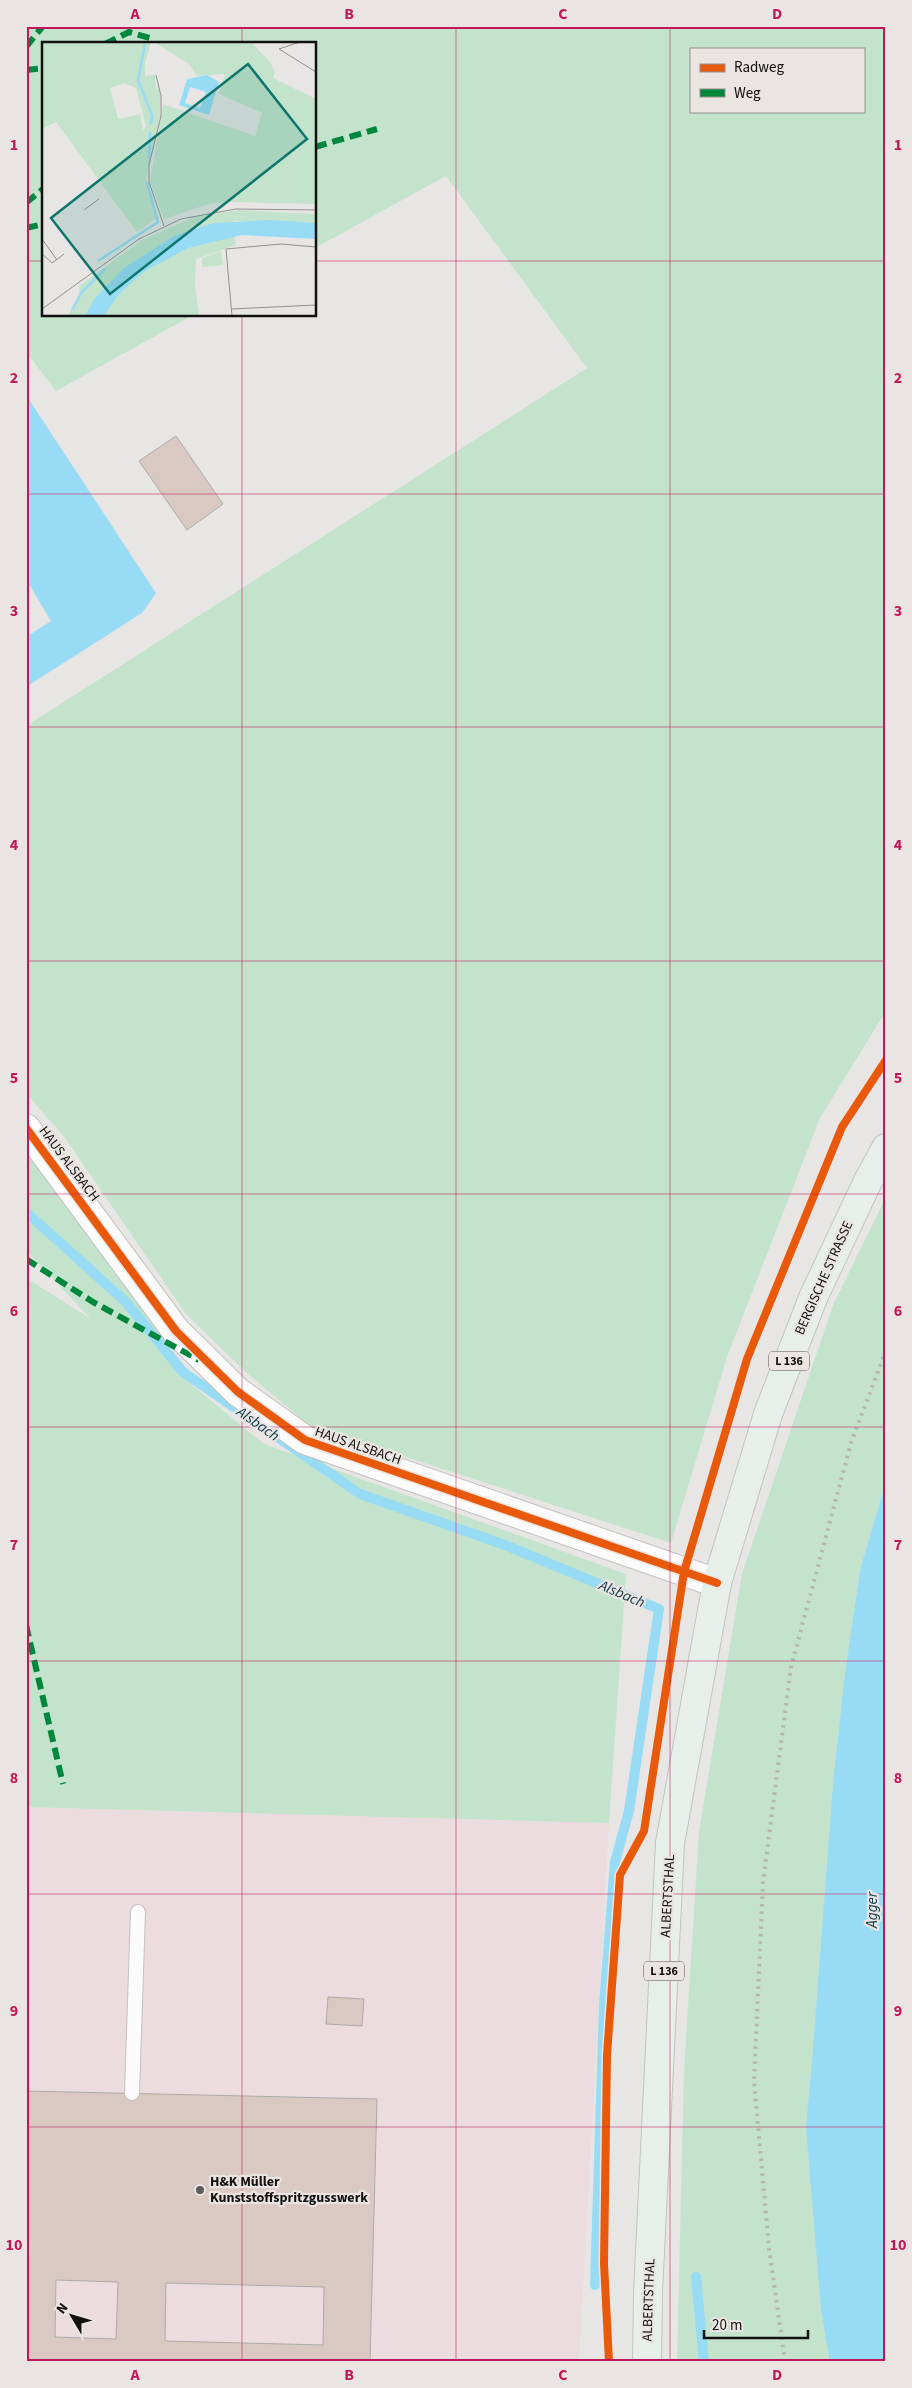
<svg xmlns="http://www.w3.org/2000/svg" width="912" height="2388" viewBox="0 0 912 2388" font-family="'Source Sans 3',sans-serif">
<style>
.industrial{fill:#ebdce0}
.green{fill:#c3e3cc;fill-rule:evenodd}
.water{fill:#98dbf4}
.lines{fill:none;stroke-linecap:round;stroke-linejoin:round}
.stream{stroke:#98dbf4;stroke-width:10}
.building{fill:#dac9c2;stroke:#acaaa8;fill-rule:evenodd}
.lane-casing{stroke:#c3c1bf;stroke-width:16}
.street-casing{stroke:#c3c1bf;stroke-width:30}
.primary-casing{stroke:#c3c2c1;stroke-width:30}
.lane{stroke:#fcfbfb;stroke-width:14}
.street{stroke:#fcfbfb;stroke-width:28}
.primary{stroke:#e7efeb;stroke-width:28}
.rail{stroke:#b6b5b4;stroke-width:4;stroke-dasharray:2.5 5;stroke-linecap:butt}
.quiet{stroke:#00873e;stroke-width:6;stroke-dasharray:12 6;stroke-linecap:butt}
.cycleway-casing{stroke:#eae5e2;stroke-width:11}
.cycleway{stroke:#e8590c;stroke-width:8}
.grid{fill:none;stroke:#c2185b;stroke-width:1;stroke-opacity:0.55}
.poi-dot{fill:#5d5c5a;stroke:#eae5e2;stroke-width:2}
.labels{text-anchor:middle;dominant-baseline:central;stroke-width:4.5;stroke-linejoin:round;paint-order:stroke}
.shield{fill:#eae5e2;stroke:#53514f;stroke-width:1}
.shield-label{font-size:12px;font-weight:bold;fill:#121110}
.street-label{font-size:14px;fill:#121110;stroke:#eae5e2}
.poi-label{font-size:14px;font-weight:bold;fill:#121110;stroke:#eae5e2;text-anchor:start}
.water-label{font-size:15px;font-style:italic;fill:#093746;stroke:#eae5e2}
.inset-river{fill:none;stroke:#98dbf4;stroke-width:2.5}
.inset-road{fill:none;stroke:#92918f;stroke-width:1}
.view{fill:#0f766e;fill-opacity:0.15;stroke:#0f766e;stroke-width:2.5}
.inset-edge{fill:none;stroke:#121110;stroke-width:2.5}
.neatline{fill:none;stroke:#c2185b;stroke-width:2}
.grid-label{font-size:16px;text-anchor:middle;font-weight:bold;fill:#c2185b}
</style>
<rect width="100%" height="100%" fill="#e8e6e4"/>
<!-- industrial -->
<path class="industrial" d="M26 1807 609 1823 579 2362H26Z"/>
<!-- green -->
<path class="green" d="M26 26H886V1011L820 1118 727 1357 671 1543 310 1426 250 1376 186 1314 63 1135 26 1094V726L587 368 446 176 315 248V44H44V315H193L56 391 26 352ZM691 49H863V111H691Z
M26 1148 143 1307 192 1385 264 1444 626 1574 609 1823 26 1807V1278L91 1319 26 1250Z
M886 1197V1482L861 1566 886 2362H677L684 2071 699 1832 742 1574 833 1305Z"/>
<!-- water -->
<path class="water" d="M26 395 156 593 142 613 26 687V637L51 621 26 579Z
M886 1482V2362H830L821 2309 806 2127 812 2062 833 1785 845 1673 861 1566Z"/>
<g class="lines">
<!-- stream -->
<path class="stream" d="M26 1212 126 1302 183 1372 360 1494 505 1545 659 1609 629 1811 615 1862 604 2005 595 2285
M696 2277 704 2362"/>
</g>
<!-- building -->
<path class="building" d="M176 436 223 504 187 530 139 461Z
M328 1997 364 1999 362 2026 326 2024Z
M26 2091 377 2099 370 2362H26ZM56 2280 118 2282 116 2339 55 2337ZM166 2283 324 2287 323 2345 165 2341Z"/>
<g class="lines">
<defs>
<path id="lane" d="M132 2093 138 1912"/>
<path id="street" d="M26 1128 176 1331 238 1392 305 1440 717 1583"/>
<path id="primary" d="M647 2362 648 2293 670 1843 717 1583 768 1414 813 1298 868 1181 886 1148"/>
</defs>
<!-- lane casing -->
<use href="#lane" class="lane-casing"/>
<!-- street casing -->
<use href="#street" class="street-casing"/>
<!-- primary casing -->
<use href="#primary" class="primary-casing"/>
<!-- lane -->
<use href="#lane" class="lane"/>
<!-- street -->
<use href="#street" class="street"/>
<!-- primary -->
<use href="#primary" class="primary"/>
<!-- rail -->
<path class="rail" d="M785 2362 769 2248 754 2081 763 1882 791 1667 851 1443 886 1350"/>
<!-- quiet -->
<path class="quiet" d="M105 44 129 32 150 38 153 44
M26 47 43 26
M26 70 44 68
M315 147 377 129
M26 203 44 188
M26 228 44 224
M26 1259 93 1302 199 1360
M26 1625 63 1784"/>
<defs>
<path id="cycleway" d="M26 1128 176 1331 238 1392 305 1440 717 1583
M609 2362 604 2263 607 2055 620 1875 644 1831 684 1572 747 1359 842 1127 886 1060"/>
</defs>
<!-- cycleway casing -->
<use href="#cycleway" class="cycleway-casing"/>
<!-- cycleway -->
<use href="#cycleway" class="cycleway"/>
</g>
<!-- grid -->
<path class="grid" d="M242 26V44M456 26V2362M670 26V2362M26 261H44M315 261H886M242 315V2362M26 494H886M26 727H886M26 961H886M26 1194H886M26 1427H886M26 1661H886M26 1894H886M26 2127H886"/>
<!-- markers -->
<circle class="poi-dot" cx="200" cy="2190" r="5"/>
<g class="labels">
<!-- shield labels -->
<g class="shield">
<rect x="769" y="1351.5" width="40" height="19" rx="4"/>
<rect x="644" y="1961.5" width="40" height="19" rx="4"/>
</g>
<g class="shield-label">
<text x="789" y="1361">L 136</text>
<text x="664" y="1971">L 136</text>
</g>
<!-- street labels -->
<g class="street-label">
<text transform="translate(69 1164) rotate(53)">HAUS ALSBACH</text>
<text transform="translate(824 1278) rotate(-66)">BERGISCHE STRASSE</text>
<text transform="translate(358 1446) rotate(19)">HAUS ALSBACH</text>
<text transform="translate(668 1896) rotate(-87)">ALBERTSTHAL</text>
<text transform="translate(649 2300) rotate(-88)">ALBERTSTHAL</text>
</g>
<!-- poi labels -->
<g class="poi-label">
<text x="210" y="2182">H&amp;K Müller<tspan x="210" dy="16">Kunststoffspritzgusswerk</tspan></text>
</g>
<!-- water labels -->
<g class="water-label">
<text transform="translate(258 1424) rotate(35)">Alsbach</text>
<text transform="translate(622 1594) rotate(23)">Alsbach</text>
<text transform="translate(872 1910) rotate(-90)">Agger</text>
</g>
</g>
<!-- overview -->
<g transform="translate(42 42)">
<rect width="274" height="274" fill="#e8e6e4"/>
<path d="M0 0H109L103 21V34L113 33 114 45 118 49V75L104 137 116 175 95 190 14 80 0 87ZM82 41 94 46 104 84 101 89 98 72 76 77 68 46ZM112 0H209L228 20 233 30 231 36 274 57V162L187 160 167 162 122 177 108 140 121 62 213 94 220 71 177 52 183 32 155 34 147 22ZM198 168 274 172V181L192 179 194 203 154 217 153 241 157 274H26L37 254V244L100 198 152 175ZM179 209 181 223 160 225V216Z" fill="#c3e3cc" fill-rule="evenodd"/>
<path d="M165 33 177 40 167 73 137 63 145 37ZM148 45 164 50 158 66 143 61ZM227 178 274 181V197L200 193 146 206 103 229 79 250 61 274H43L53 256 82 226 132 194 172 181Z" fill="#98dbf4" fill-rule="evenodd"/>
<path class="inset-river" d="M103 2 96 38 110 73 109 82M107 117 108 90M56 219 116 180 105 140M30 268 40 250 63 227"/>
<path class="inset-road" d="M258 0 237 7 274 30M114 33 119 54V74L107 123V140L122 184M42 168 57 157M0 197 15 218M0 212 10 221 22 212M0 267 97 197 139 177 194 167 274 168M189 267 274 263M190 274 184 207 239 202 274 205"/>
<path class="view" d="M206 22 265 97 68 252 9 176Z"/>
<rect width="274" height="274" class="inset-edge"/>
</g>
<!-- border -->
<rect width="912" height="2388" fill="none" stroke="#eae5e2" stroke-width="55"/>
<!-- legend -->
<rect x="690" y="48" width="175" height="65" fill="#eae5e2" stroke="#94908e"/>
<rect x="700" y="64" width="25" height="8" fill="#e8590c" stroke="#94908e"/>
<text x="734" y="72" font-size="15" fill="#121110">Radweg</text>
<rect x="700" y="89" width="25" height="8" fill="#00873e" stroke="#94908e"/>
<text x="734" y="98" font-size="15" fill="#121110">Weg</text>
<!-- north arrow -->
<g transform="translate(72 2316) rotate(308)" stroke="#eae5e2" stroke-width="4" paint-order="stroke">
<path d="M0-4L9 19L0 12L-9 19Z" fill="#121110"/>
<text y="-8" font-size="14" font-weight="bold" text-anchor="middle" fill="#121110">N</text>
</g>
<!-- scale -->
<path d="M704 2330v8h104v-8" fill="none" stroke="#121110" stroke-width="2.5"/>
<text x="712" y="2330" font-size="15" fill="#121110" stroke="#eae5e2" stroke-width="4" paint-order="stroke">20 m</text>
<rect x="28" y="28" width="856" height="2332" class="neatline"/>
<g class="grid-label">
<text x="135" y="19">A</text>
<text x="349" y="19">B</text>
<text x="563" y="19">C</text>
<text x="777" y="19">D</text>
<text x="14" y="150">1</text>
<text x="898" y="150">1</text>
<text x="14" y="383">2</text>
<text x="898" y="383">2</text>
<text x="14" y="616">3</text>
<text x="898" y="616">3</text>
<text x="14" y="850">4</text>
<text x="898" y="850">4</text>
<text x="14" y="1083">5</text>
<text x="898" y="1083">5</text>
<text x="14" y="1316">6</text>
<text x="898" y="1316">6</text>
<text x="14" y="1550">7</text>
<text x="898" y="1550">7</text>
<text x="14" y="1783">8</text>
<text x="898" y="1783">8</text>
<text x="14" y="2016">9</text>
<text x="898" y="2016">9</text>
<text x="14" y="2250">10</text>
<text x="898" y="2250">10</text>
<text x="135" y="2380">A</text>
<text x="349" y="2380">B</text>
<text x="563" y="2380">C</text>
<text x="777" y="2380">D</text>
</g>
</svg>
